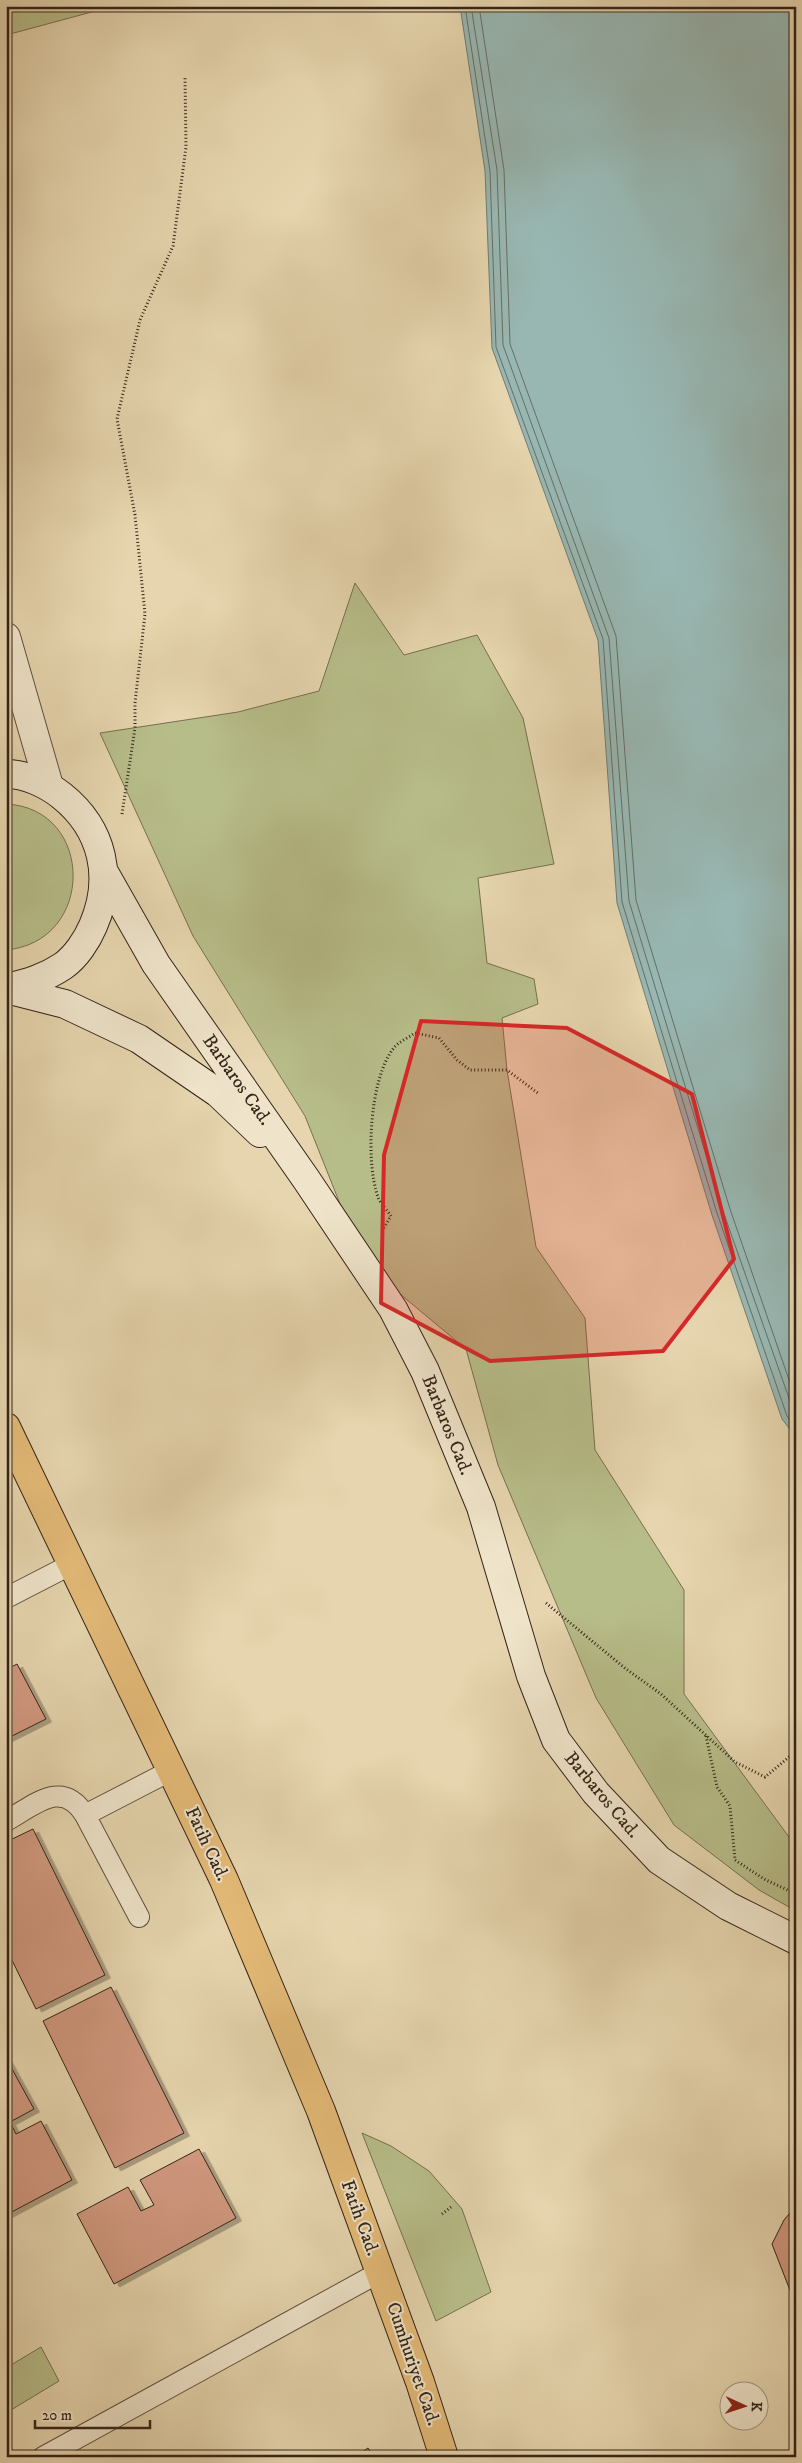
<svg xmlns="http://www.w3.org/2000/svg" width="802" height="2463" viewBox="0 0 802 2463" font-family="'IM FELL DW Pica',serif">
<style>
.green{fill:#b7bd89;stroke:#767050}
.water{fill:#98b7b2;stroke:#707c74}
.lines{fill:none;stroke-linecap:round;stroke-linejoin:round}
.shore{stroke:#666e65;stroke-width:1}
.building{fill:#d19980;stroke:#342418;filter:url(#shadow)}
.service-casing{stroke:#60503e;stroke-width:22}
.tertiary-casing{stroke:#60503e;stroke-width:30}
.secondary-casing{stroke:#342418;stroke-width:30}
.trunk-casing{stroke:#342418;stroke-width:30}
.path{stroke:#342418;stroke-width:3;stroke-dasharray:1 2.5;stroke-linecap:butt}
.service{stroke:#efe4ca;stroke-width:20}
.tertiary{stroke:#efe4ca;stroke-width:28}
.secondary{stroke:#efe4ca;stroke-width:28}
.trunk{stroke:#e3ba77;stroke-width:28}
.marked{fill:#d62828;fill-opacity:0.2;stroke:#d62828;stroke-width:4;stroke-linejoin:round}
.labels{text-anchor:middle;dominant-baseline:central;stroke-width:4;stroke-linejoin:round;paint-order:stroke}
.street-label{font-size:19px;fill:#342418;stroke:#efe4ca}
</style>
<defs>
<filter id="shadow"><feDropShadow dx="5.5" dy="3" stdDeviation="0" flood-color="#0004"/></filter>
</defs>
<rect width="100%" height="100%" fill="#e6d5ae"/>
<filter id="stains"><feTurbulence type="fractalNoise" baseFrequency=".004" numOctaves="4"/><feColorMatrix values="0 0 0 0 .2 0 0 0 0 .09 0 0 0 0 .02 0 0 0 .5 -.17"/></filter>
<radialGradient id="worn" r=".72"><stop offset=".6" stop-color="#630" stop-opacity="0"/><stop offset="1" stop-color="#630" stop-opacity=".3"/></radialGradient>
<!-- green -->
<path class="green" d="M6 6H114L10 34 6 30Z
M355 583 404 655 477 635 523 718 554 864 478 878 487 963 534 979 538 1004 502 1018 507 1070 536 1247 585 1318 595 1450 684 1590V1694L789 1837 796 1838V1911L759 1890 674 1825 596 1698 498 1465 466 1349 364 1264 305 1116 193 936 100 733 238 712 319 691Z
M6 804C95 808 96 942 6 950Z
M362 2133 391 2146 429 2171 462 2209 491 2292 436 2321Z
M41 2347 59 2381 6 2413V2368Z"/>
<!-- water -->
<path class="water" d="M460 6H796V1437L782 1419 712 1215 617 903 598 640 492 348 485 171Z"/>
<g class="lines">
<!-- shore -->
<path class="shore" d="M465 6 490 171 496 347 603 639 622 902 717 1213 787 1416 796 1429
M471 6 497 170 503 345 609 638 629 901 723 1211 796 1418
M479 6 504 170 510 344 616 636 636 900 730 1209 796 1400"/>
</g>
<!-- building -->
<path class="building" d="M17 1664 46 1719 6 1739V1670Z
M33 1829 105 1975 36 2009 6 1948V1842Z
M111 1987 184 2133 115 2168 43 2021Z
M6 2058 34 2109 10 2122 16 2134 41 2121 72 2180 6 2215Z
M199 2149 236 2218 114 2284 77 2214 128 2187 141 2211 154 2205 140 2180Z
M795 2207H796L795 2303 772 2244 784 2220Z
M368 2448 374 2457H355Z"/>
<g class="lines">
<defs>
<path id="service" d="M6 1598 72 1564
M85 1815 172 1770
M6 1821C35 1805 62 1778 85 1815L139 1917
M43 2457 380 2272"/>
<path id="tertiary" d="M6 637 49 786"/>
<path id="secondary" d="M6 774C26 774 47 784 62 796 103 829 114 878 93 926 87 940 76 957 63 966 45 978 28 983 7 988
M105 874 156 964 306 1179 393 1309 425 1371 481 1507 531 1676 556 1740 596 1793 659 1860 728 1906 796 1940
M6 989 65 1004 139 1039 218 1093 260 1133"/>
<path id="trunk" d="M6 1427 224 1880 321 2111 420 2382 444 2457"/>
</defs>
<!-- service casing -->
<use href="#service" class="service-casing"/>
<!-- tertiary casing -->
<use href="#tertiary" class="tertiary-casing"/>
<!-- secondary casing -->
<use href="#secondary" class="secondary-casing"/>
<!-- trunk casing -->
<use href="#trunk" class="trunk-casing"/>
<!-- path -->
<path class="path" d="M122 814 135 728V703L145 614 135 515 117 419 140 320 173 246 186 147 185 77
M382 1231 391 1216C387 1210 380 1203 378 1197 365 1161 370 1079 393 1049 398 1042 408 1038 415 1033L439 1038 457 1060 470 1070H507L539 1094
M546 1603 626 1669 661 1694 735 1762 765 1777 795 1752
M706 1736 717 1787 730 1806 735 1860 764 1879 796 1894
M442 2214 451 2207"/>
<!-- service -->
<use href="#service" class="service"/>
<!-- tertiary -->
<use href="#tertiary" class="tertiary"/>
<!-- secondary -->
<use href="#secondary" class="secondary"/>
<!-- trunk -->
<use href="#trunk" class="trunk"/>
</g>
<!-- marked area -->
<path class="marked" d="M421 1021 567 1028 692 1094 734 1259 663 1351 490 1361 381 1303 384 1155Z"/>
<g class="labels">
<!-- street labels -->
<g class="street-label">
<text transform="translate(237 1080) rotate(55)">Barbaros Cad.</text>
<text transform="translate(447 1425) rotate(68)">Barbaros Cad.</text>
<text transform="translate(602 1795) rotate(50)">Barbaros Cad.</text>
<text transform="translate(207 1844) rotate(65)">Fatih Cad.</text>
<text transform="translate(360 2218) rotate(70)">Fatih Cad.</text>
<text transform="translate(413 2364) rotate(71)">Cumhuriyet Cad.</text>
</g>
</g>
<!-- margin -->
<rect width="802" height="2463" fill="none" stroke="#e6d5ae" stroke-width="25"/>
<rect x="8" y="8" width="787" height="2448" fill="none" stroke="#342418" stroke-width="2.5"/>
<rect x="12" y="12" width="777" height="2438" fill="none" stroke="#342418"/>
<!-- north arrow -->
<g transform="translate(744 2406) rotate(93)"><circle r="24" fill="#efe4ca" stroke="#a49783"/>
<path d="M0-4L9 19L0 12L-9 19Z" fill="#8f2418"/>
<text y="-8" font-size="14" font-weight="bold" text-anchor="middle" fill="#342418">K</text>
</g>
<!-- scale -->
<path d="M35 2420v8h115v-8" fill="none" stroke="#342418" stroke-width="2.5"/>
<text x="42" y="2420" font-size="15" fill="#342418" stroke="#efe4ca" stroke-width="4" paint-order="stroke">20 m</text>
<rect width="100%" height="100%" filter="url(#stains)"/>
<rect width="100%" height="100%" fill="url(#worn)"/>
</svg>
